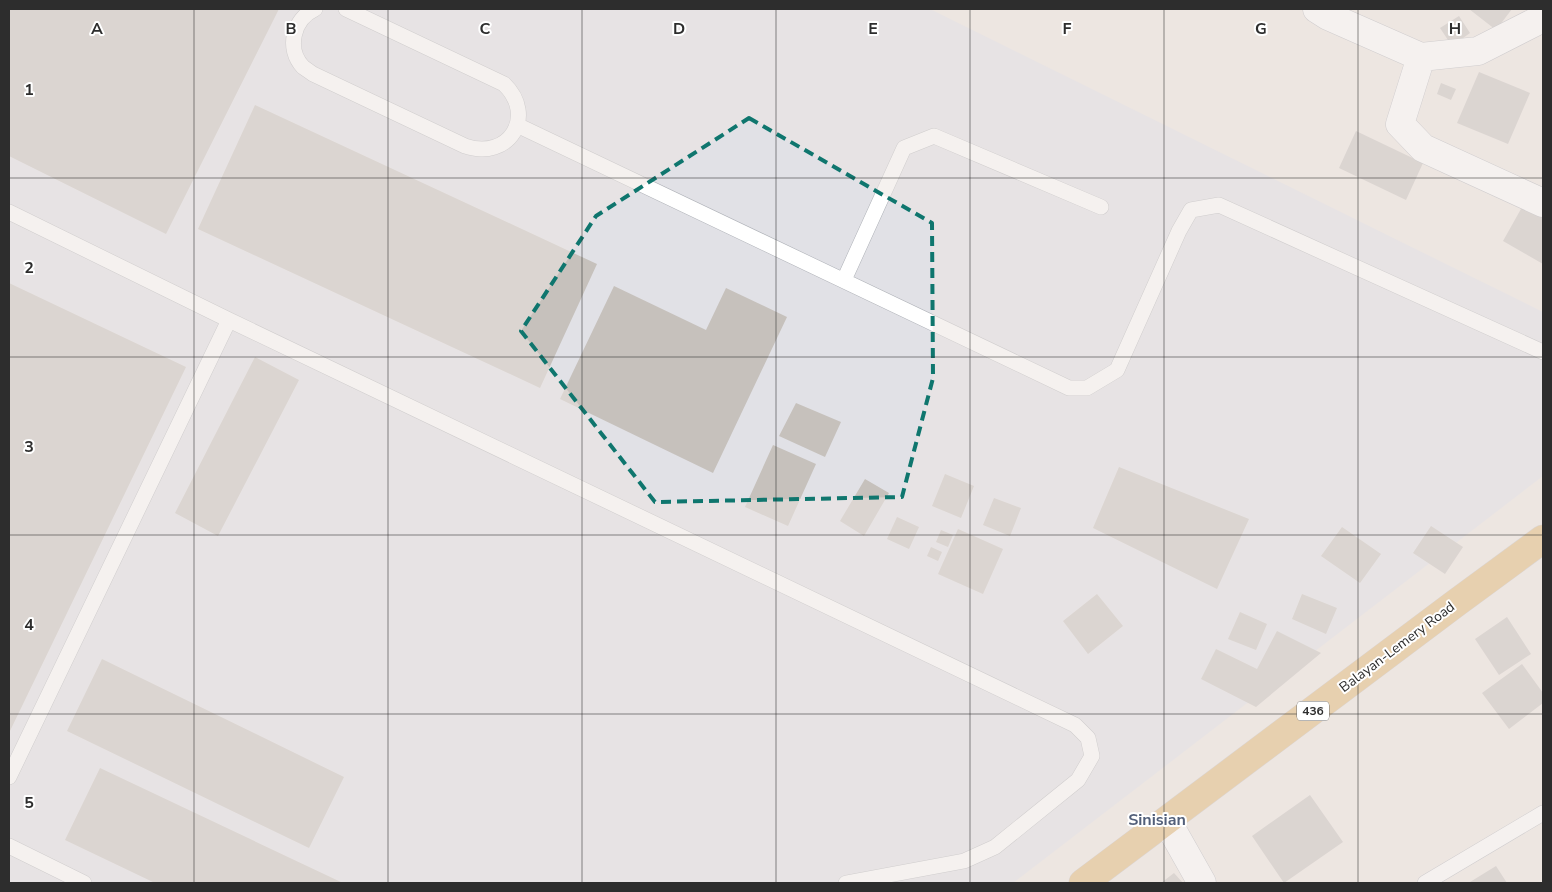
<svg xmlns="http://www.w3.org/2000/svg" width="1552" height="892" viewBox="0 0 1552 892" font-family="'Nunito Sans',sans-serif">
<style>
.industrial{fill:#e1e1e6}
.building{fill:#c6c1bc}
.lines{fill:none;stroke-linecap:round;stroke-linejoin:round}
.lane-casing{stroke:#aeb1b7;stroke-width:16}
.street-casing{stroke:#aeb1b7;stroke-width:29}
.primary-casing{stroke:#c4c4c4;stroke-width:29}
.lane{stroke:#fff;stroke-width:15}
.street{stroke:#fff;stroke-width:28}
.primary{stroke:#e1b572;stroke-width:28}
.marked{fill:none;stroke:#0f766e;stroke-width:4;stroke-dasharray:10 6;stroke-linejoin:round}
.grid{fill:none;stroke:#2d2d2d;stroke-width:1;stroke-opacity:0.55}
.labels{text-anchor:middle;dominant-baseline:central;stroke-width:4;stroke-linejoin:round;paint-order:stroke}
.shield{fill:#fff;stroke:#6c6c6c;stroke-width:1}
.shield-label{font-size:12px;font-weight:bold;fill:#2d2d2d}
.street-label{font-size:14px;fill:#2d2d2d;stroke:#fff}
.quarter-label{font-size:16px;font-weight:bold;fill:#525f79;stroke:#fff}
.grid-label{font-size:16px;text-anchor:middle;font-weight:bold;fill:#2d2d2d;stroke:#fff;stroke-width:4;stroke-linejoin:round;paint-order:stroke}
</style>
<rect width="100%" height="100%" fill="#ede6e1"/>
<!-- industrial -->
<path class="industrial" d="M9 9H930L1543 312V476L1013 883H9Z"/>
<!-- building -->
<path class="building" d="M9 9H279L166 234 9 156Z
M1469 9H1512L1496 30Z
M1459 16 1470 33 1452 46 1440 28Z
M1479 72 1530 93 1508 144 1457 123Z
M1441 83 1456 89 1451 100 1437 94Z
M255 105 597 264 540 388 198 229Z
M1356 131 1423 163 1406 200 1339 168Z
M1526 200 1543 210V264L1503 241Z
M9 283 186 367 9 733Z
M614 286 706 330 726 288 787 317 713 473 560 399Z
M255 357 299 380 218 536 175 513Z
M796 403 841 422 825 457 779 436Z
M773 445 816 464 788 526 745 507Z
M1119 467 1249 519 1217 589 1093 528Z
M945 474 974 486 961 518 932 506Z
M865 479 889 493 864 536 840 521Z
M994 498 1021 508 1010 536 983 525Z
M897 517 919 527 909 549 887 539Z
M1431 526 1463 547 1445 574 1413 553Z
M1342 527 1381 554 1360 583 1321 556Z
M958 529 1003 549 983 594 938 574Z
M941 530 953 535 948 547 936 542Z
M931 547 942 552 938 561 927 556Z
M1097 594 1123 626 1088 654 1063 621Z
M1302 594 1337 608 1326 634 1292 619Z
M1240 612 1267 624 1256 650 1228 639Z
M1507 617 1531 654 1499 675 1475 639Z
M1277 631 1321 653 1256 707 1201 679 1216 649 1257 669Z
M102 659 344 777 309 848 67 731Z
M1522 664 1543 693V703L1509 729 1482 693Z
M100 768 343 883H155L65 840Z
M1310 795 1343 842 1284 883 1252 836Z
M1496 866 1507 883H1471L1470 882Z
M1174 873 1183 883H1161Z"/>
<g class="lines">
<defs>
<path id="lane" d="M315 9C293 19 286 49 303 67 306 69 310 72 313 74L465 146C509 161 537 116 504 84L346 9
M517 125 1069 388H1087L1117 370 1179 231 1191 210 1219 205 1543 352
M9 212 229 320 1075 725 1088 738 1092 756 1078 780 995 847 964 861 846 883
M844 280 904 148 934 136 1101 207
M9 777 229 320
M9 846 84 883
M1425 883 1543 813"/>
<path id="street" d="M1317 9 1328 16 1421 57 1478 51 1543 18
M1421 57 1400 124 1423 148 1543 203
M1167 821 1202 883"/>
<path id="primary" d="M1083 883 1456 603 1543 539"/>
</defs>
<!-- lane casing -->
<use href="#lane" class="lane-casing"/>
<!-- street casing -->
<use href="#street" class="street-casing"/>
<!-- primary casing -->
<use href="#primary" class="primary-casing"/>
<!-- lane -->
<use href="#lane" class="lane"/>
<!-- street -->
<use href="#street" class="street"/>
<!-- primary -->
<use href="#primary" class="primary"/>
</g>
<!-- marked area -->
<path d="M0 0H1552V892H0ZM749 118 932 223 933 378 902 497 655 502 521 331 596 216Z" fill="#ede6e1" fill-opacity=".55" fill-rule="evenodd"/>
<path class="marked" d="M749 118 932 223 933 378 902 497 655 502 521 331 596 216Z"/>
<!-- grid -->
<path class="grid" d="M194 9V883M388 9V883M582 9V883M776 9V883M970 9V883M1164 9V883M1358 9V883M9 178H1543M9 357H1543M9 535H1543M9 714H1543"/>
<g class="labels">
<!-- shield labels -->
<rect class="shield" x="1297" y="701.5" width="32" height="19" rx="4"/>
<g class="shield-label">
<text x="1313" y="711">436</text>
</g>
<!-- street labels -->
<g class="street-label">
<text transform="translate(1397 647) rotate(-37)">Balayan-Lemery Road</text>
</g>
<!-- quarter labels -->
<g class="quarter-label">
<text x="1157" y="820">Sinisian</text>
</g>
</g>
<g class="grid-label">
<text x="97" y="34">A</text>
<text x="291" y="34">B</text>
<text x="485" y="34">C</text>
<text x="679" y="34">D</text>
<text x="873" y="34">E</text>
<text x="1067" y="34">F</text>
<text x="1261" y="34">G</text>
<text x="1455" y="34">H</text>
<text x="29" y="95">1</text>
<text x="29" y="273">2</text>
<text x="29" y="452">3</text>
<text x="29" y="630">4</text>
<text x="29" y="808">5</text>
</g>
<!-- border -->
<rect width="1552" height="892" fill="none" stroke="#2d2d2d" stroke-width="20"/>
</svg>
